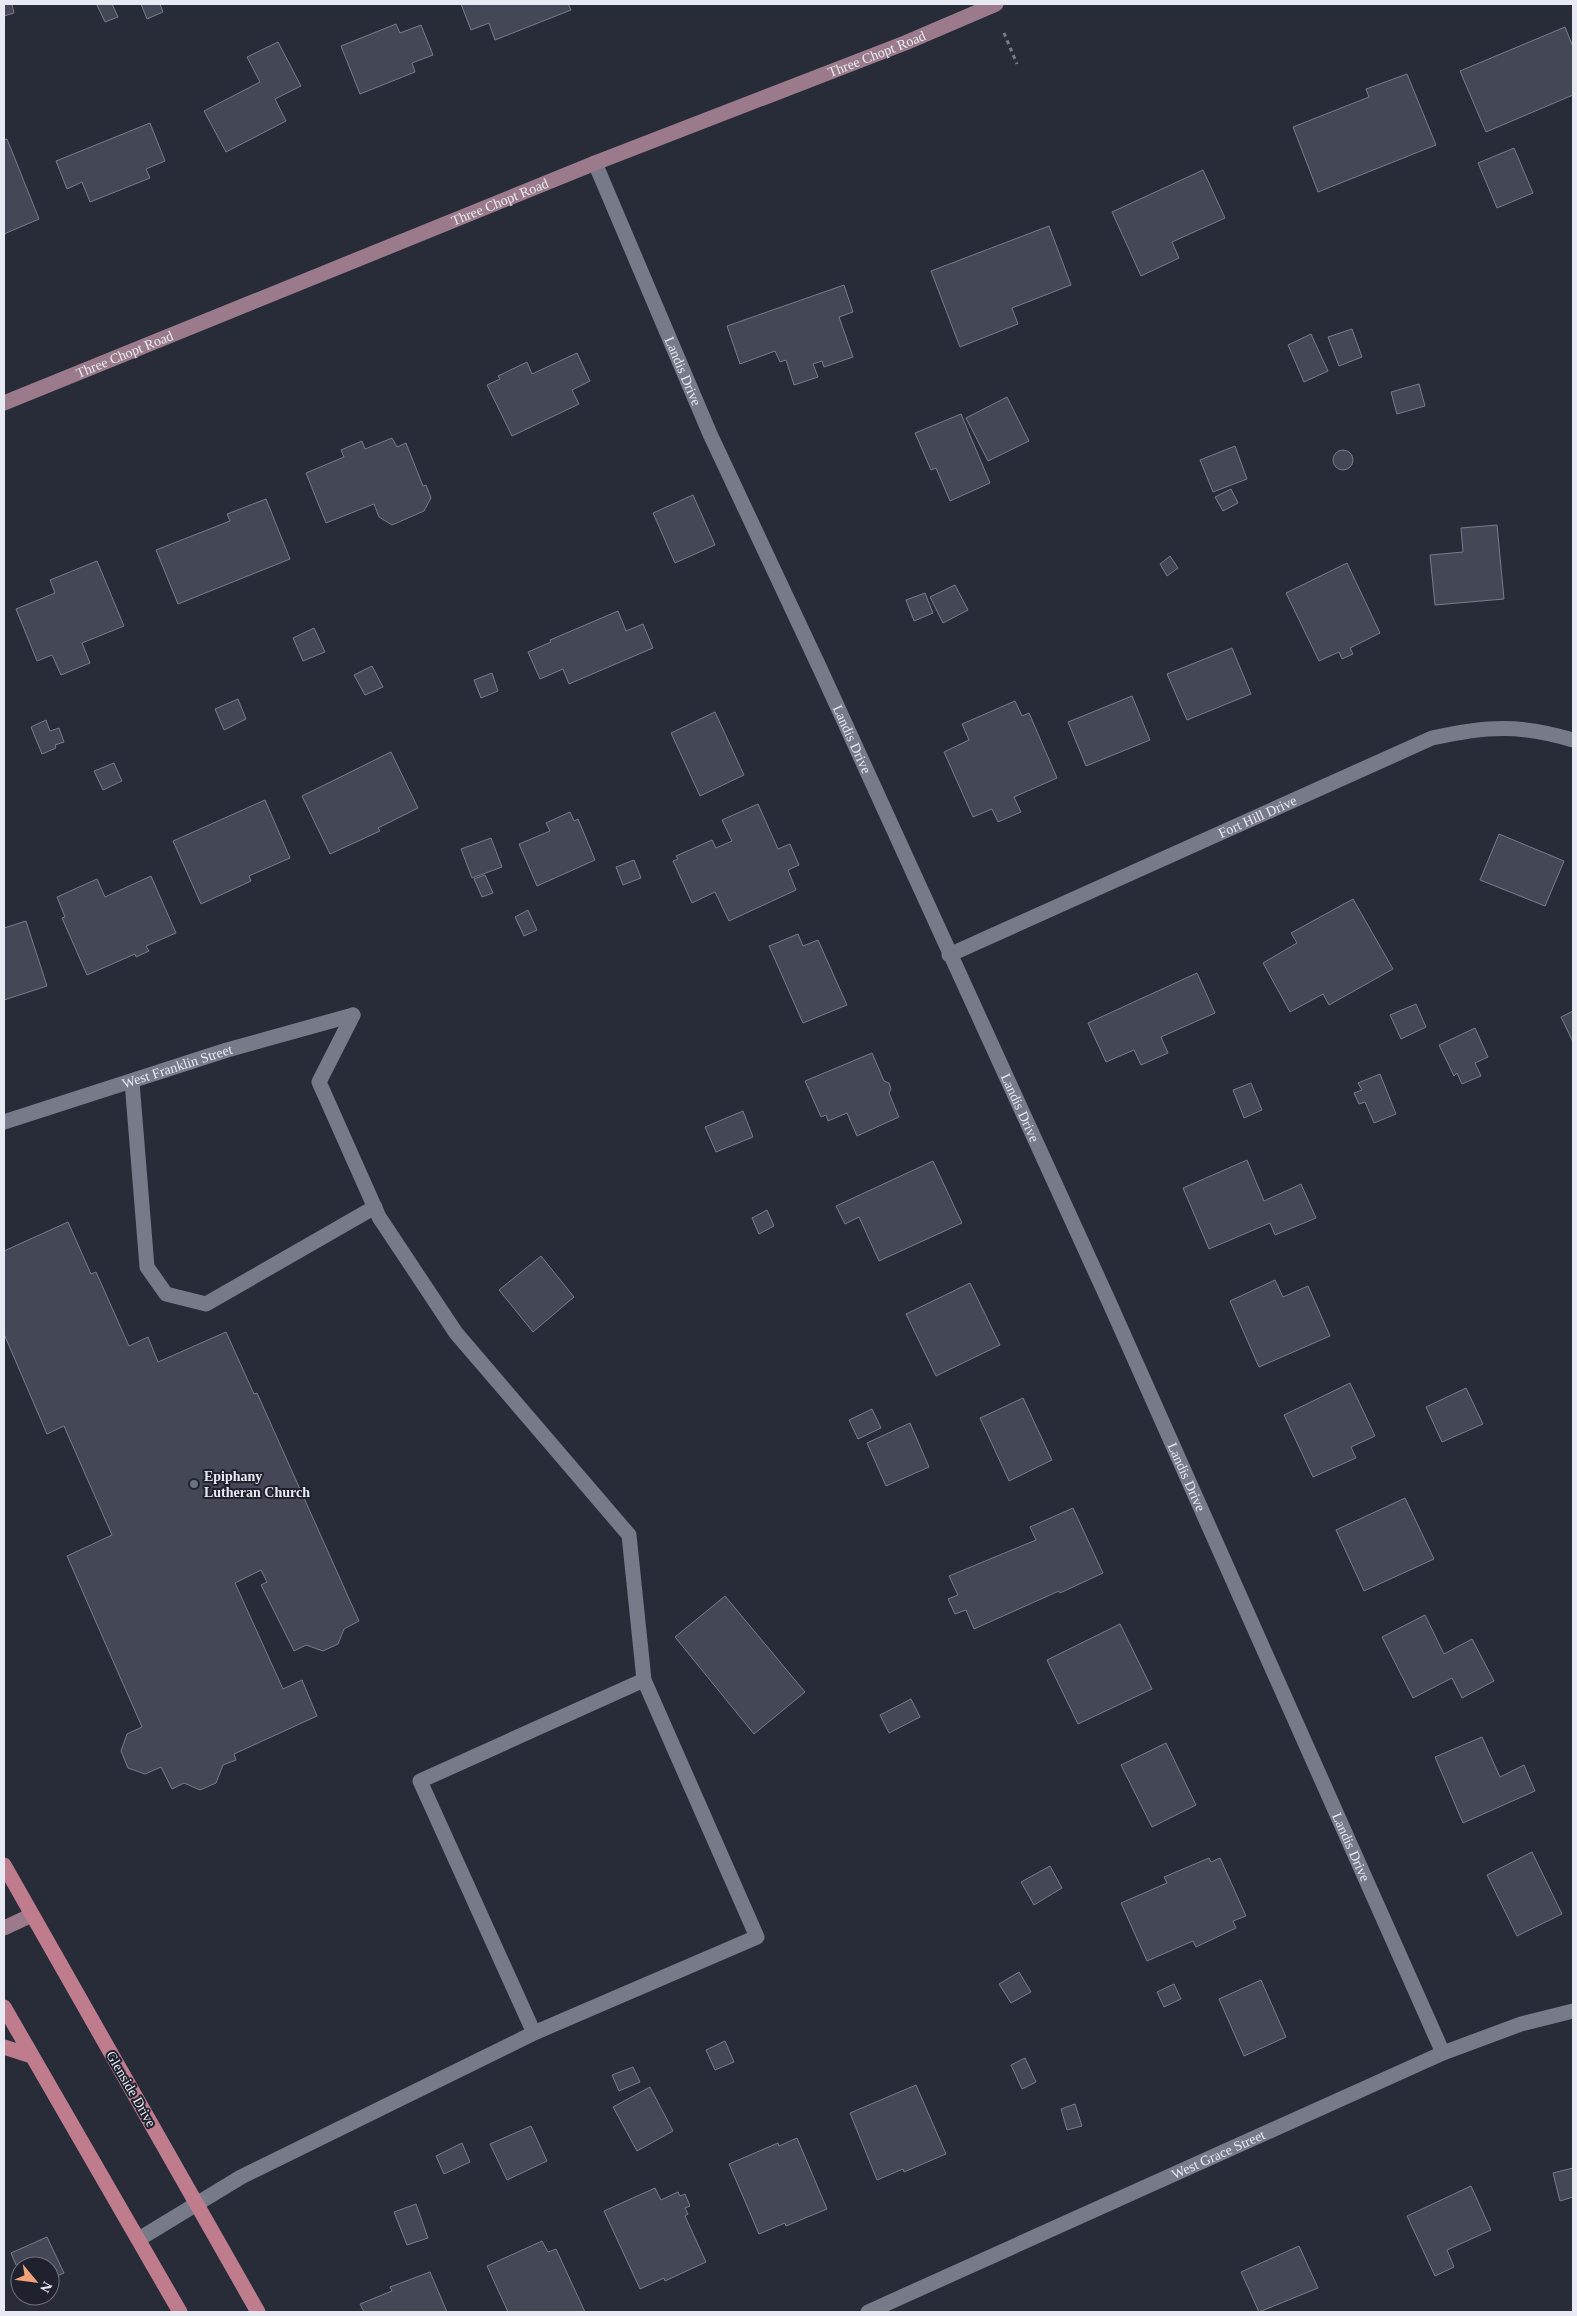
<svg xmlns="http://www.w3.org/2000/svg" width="1577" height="2316" viewBox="0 0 1577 2316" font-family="Georgia,serif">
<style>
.building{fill:#444856;stroke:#787d8c}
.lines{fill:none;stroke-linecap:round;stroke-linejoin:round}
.path{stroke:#787c86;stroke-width:3;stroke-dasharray:4 4;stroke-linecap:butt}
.lane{stroke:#767a89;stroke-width:15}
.street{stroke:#767a89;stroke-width:15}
.secondary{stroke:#9b7b8b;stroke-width:15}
.primary{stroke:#bf7c8d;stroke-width:15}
.worship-dot{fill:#6b7280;stroke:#1f222e;stroke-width:2}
.labels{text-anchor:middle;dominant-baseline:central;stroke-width:4;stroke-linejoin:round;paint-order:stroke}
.street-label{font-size:14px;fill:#e7eaf2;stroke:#1f222e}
.poi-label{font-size:14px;font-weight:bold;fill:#e7eaf2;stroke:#1f222e;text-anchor:start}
</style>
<rect width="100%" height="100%" fill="#282c39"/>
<!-- building -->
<path class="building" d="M4 4H12L14 13 4 16Z
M101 4H112L118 17 105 22 97 5Z
M141 4H160L163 12 147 19Z
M461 4H568L571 10 495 40 489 23 471 30Z
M396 24 400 33 421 25 433 55 412 63 415 72 360 94 341 46Z
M1565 27 1573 47V95L1486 132 1460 71Z
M278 42 301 86 275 99 286 121 226 152 204 111 260 82 247 57Z
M1407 74 1436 145 1318 192 1293 127 1369 97 1366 89Z
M150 123 165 161 146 169 150 178 90 202 82 182 67 189 56 161Z
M7 139 39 219 4 234V140Z
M1514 148 1533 193 1497 208 1478 163Z
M1203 170 1225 218 1172 242 1179 258 1141 276 1112 212Z
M1049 226 1071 285 1012 308 1018 324 960 347 931 271Z
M844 285 853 312 839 317 853 357 824 367 822 361 813 364 818 377 794 385 786 360 780 362 775 351 740 364 727 326Z
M1352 329 1362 357 1339 366 1328 337Z
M1311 334 1328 371 1304 382 1288 345Z
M577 353 590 381 572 390 579 404 512 436 487 385 500 379 498 376 527 362 532 374Z
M1419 384 1425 406 1397 414 1391 392Z
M1007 397 1029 441 988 461 966 418Z
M961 414 990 483 950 501 936 468 931 470 915 433Z
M392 438 397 447 406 443 423 486 426 485 431 498 424 511 392 525 379 517 374 504 326 523 306 473 344 457 341 450 362 441 365 449Z
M1235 446 1247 479 1213 492 1200 460Z
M1333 460a10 10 0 1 1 20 0a10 10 0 1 1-20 0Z
M1231 489 1238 503 1223 511 1215 497Z
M693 495 715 545 675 563 653 513Z
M266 499 290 559 178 604 156 550 230 521 227 514Z
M1497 525 1504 599 1435 605 1430 555 1463 552 1461 528Z
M1170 556 1178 568 1167 576 1160 564Z
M97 561 124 626 82 643 90 663 61 675 52 655 37 661 16 609 55 593 50 580Z
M1347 563 1380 633 1350 648 1353 654 1342 659 1339 652 1319 661 1286 593Z
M955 585 968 610 943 623 930 597Z
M925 593 933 613 914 621 906 600Z
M618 611 626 631 643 624 653 648 569 684 563 669 540 679 528 652 551 642 550 640Z
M314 628 325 652 303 661 293 638Z
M1232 648 1251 694 1187 720 1167 674Z
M372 666 383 687 365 695 354 675Z
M492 673 498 691 481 698 474 680Z
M1132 696 1150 740 1086 766 1068 722Z
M238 699 246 719 224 730 215 709Z
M1015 701 1022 716 1029 713 1057 778 1014 797 1021 812 998 822 992 809 973 817 944 752 969 740 962 724Z
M715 712 744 775 700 796 671 733Z
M46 720 50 731 59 728 64 742 55 745 56 748 42 754 31 727Z
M391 752 418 808 378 828 380 831 330 854 302 796Z
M114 763 122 781 103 790 94 771Z
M265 800 290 858 249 876 251 881 201 904 173 841Z
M758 804 778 849 790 844 799 865 788 870 796 890 729 921 715 892 692 903 673 861 678 859 676 856 712 840 716 848 732 841 722 820Z
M570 812 574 821 578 819 595 860 537 886 519 844 550 831 546 823Z
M1499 834 1564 861 1545 906 1480 880Z
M491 838 502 867 472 878 461 849Z
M634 860 641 878 623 885 616 867Z
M485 875 493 893 482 897 474 879Z
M151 876 176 933 146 946 149 951 136 957 135 954 87 975 62 918 65 917 57 897 97 879 105 897Z
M1353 899 1393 969 1329 1005 1323 994 1290 1012 1263 963 1297 943 1291 933Z
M528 910 537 930 524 936 515 917Z
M26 921 47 986 4 1000V928Z
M798 934 803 946 818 940 847 1005 803 1023 769 946Z
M1197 973 1215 1013 1161 1037 1168 1053 1141 1065 1134 1050 1106 1062 1088 1023Z
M1416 1004 1426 1027 1401 1039 1390 1015Z
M1573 1011V1042L1561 1017Z
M1475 1028 1488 1057 1475 1063 1481 1076 1462 1084 1457 1073 1454 1076 1439 1045Z
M872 1053 884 1081 889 1083 891 1089 889 1093 899 1117 857 1136 847 1113 828 1121 826 1115 821 1117 805 1081Z
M1380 1074 1396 1114 1374 1123 1365 1102 1359 1104 1354 1093 1362 1090 1358 1083Z
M1251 1083 1262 1110 1244 1118 1233 1090Z
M743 1111 753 1137 716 1152 705 1127Z
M1247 1160 1264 1201 1301 1184 1316 1218 1275 1235 1270 1223 1209 1249 1183 1188Z
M933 1161 962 1223 879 1261 859 1217 845 1224 836 1206Z
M767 1210 774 1226 759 1234 752 1218Z
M68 1222 91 1274 96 1272 129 1346 148 1337 158 1362 226 1332 254 1394 257 1393 359 1621 344 1629 338 1644 323 1651 306 1645 294 1651 261 1585 267 1582 261 1570 235 1583 283 1689 302 1680 317 1716 234 1754 236 1760 223 1765 216 1783 200 1790 184 1783 172 1789 161 1767 145 1774 128 1768 121 1751 127 1734 142 1727 67 1556 112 1535 64 1426 47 1434 4 1334V1251Z
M541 1256 574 1297 533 1332 499 1290Z
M1275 1280 1283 1297 1308 1286 1330 1336 1259 1367 1230 1301Z
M970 1283 1000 1345 936 1376 906 1314Z
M1350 1383 1375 1436 1351 1447 1356 1458 1313 1477 1284 1415Z
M1466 1388 1483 1424 1442 1442 1426 1407Z
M1023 1398 1052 1460 1009 1481 980 1418Z
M872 1409 881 1428 858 1439 849 1420Z
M910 1423 929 1467 886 1486 867 1443Z
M1405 1498 1434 1559 1364 1591 1336 1530Z
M1073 1508 1103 1573 1060 1593 1059 1591 974 1629 966 1610 955 1614 948 1599 958 1595 949 1576 1036 1540 1030 1527Z
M725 1596 805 1692 754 1734 675 1637Z
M1425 1615 1444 1654 1472 1639 1494 1681 1462 1698 1452 1678 1413 1698 1382 1637Z
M1120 1624 1152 1689 1078 1724 1047 1660Z
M911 1699 920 1717 889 1733 880 1715Z
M1482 1737 1500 1777 1524 1765 1535 1791 1463 1823 1435 1757Z
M1166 1743 1196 1805 1152 1827 1121 1765Z
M1532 1852 1562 1914 1517 1936 1487 1875Z
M1209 1858 1211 1862 1220 1858 1246 1916 1233 1921 1236 1928 1196 1947 1193 1941 1147 1961 1121 1903 1167 1883 1164 1877Z
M1050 1866 1062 1888 1034 1905 1021 1882Z
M1019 1972 1031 1992 1011 2003 999 1984Z
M1261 1980 1286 2037 1244 2056 1219 1999Z
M1174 1984 1181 1999 1164 2007 1157 1992Z
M725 2041 734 2062 715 2070 706 2050Z
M1025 2058 1036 2082 1022 2089 1011 2065Z
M633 2067 640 2082 619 2091 612 2075Z
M916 2085 946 2154 904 2172 903 2169 877 2180 850 2113Z
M650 2087 673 2131 637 2151 613 2107Z
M1075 2104 1082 2126 1067 2130 1061 2109Z
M531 2126 547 2161 507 2180 490 2144Z
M797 2138 827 2209 786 2226 785 2223 759 2234 729 2164 778 2143 779 2146Z
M462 2143 470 2162 444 2174 436 2156Z
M1573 2168V2197L1560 2201 1553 2173Z
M1471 2186 1491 2230 1447 2250 1454 2267 1435 2276 1407 2216Z
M655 2188 661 2200 678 2192 680 2196 685 2194 690 2206 685 2208 688 2214 685 2216 706 2262 665 2281 664 2278 640 2289 604 2211Z
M416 2204 428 2238 407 2245 394 2212Z
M47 2237 64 2273 50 2279V2266H20V2274L11 2253Z
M542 2241 548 2252 556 2249 585 2312H508L487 2266Z
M1299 2246 1318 2288 1259 2312 1241 2272Z
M430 2272 447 2312H364L360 2304 392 2291 390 2287Z"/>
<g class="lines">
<!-- path -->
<path class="path" d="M1004 33 1017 64"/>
<!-- lane -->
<path class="lane" d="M132 1082 147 1267 166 1294 206 1304 375 1207
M534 2033 420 1781 644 1680
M139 2239 241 2177 534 2033 757 1937 644 1680 629 1535 456 1333 379 1217 319 1082 353 1015"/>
<!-- street -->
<g class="street">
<path id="s1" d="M595 163 710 434 823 675 1110 1304 1443 2053"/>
<path id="s2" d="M949 955 1432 738C1486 726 1520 724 1573 740"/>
<path id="s3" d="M4 1122 227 1050 353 1015"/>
<path id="s4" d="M868 2312 1443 2053 1521 2024 1573 2011"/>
</g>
<!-- secondary -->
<g class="secondary">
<path id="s5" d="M4 403 595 163 905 43 996 4"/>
<path d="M4 1928 32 1915"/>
</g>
<!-- primary -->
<path class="primary" d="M4 1865 258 2312
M4 2007 180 2312
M4 2047 32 2056"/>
</g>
<!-- markers -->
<circle class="worship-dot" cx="194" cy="1484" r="5"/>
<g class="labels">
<!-- street labels -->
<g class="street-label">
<text stroke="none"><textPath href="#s5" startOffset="940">Three Chopt Road</textPath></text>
<text stroke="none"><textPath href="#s5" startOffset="535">Three Chopt Road</textPath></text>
<text stroke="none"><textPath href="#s5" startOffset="130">Three Chopt Road</textPath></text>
<text stroke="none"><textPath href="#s1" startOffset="226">Landis Drive</textPath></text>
<text stroke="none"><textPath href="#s1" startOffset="631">Landis Drive</textPath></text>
<text stroke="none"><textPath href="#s2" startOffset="338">Fort Hill Drive</textPath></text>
<text stroke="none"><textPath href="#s3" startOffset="182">West Franklin Street</textPath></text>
<text stroke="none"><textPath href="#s1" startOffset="1036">Landis Drive</textPath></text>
<text stroke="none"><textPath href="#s1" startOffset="1441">Landis Drive</textPath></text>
<text stroke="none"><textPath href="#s1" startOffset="1846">Landis Drive</textPath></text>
<text transform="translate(131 2089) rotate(60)">Glenside Drive</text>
<text stroke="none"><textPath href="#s4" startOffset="384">West Grace Street</textPath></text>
</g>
<!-- poi labels -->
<g class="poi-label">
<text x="204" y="1476">Epiphany<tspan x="204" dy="16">Lutheran Church</tspan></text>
</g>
</g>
<!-- border -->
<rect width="1577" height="2316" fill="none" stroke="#e7eaf2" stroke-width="10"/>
<!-- north arrow -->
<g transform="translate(35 2281) rotate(119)"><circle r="24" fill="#1f222e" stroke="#6f727c"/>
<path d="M0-4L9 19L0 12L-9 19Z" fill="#f0a279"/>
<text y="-8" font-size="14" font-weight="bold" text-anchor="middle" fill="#e7eaf2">N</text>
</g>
</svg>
